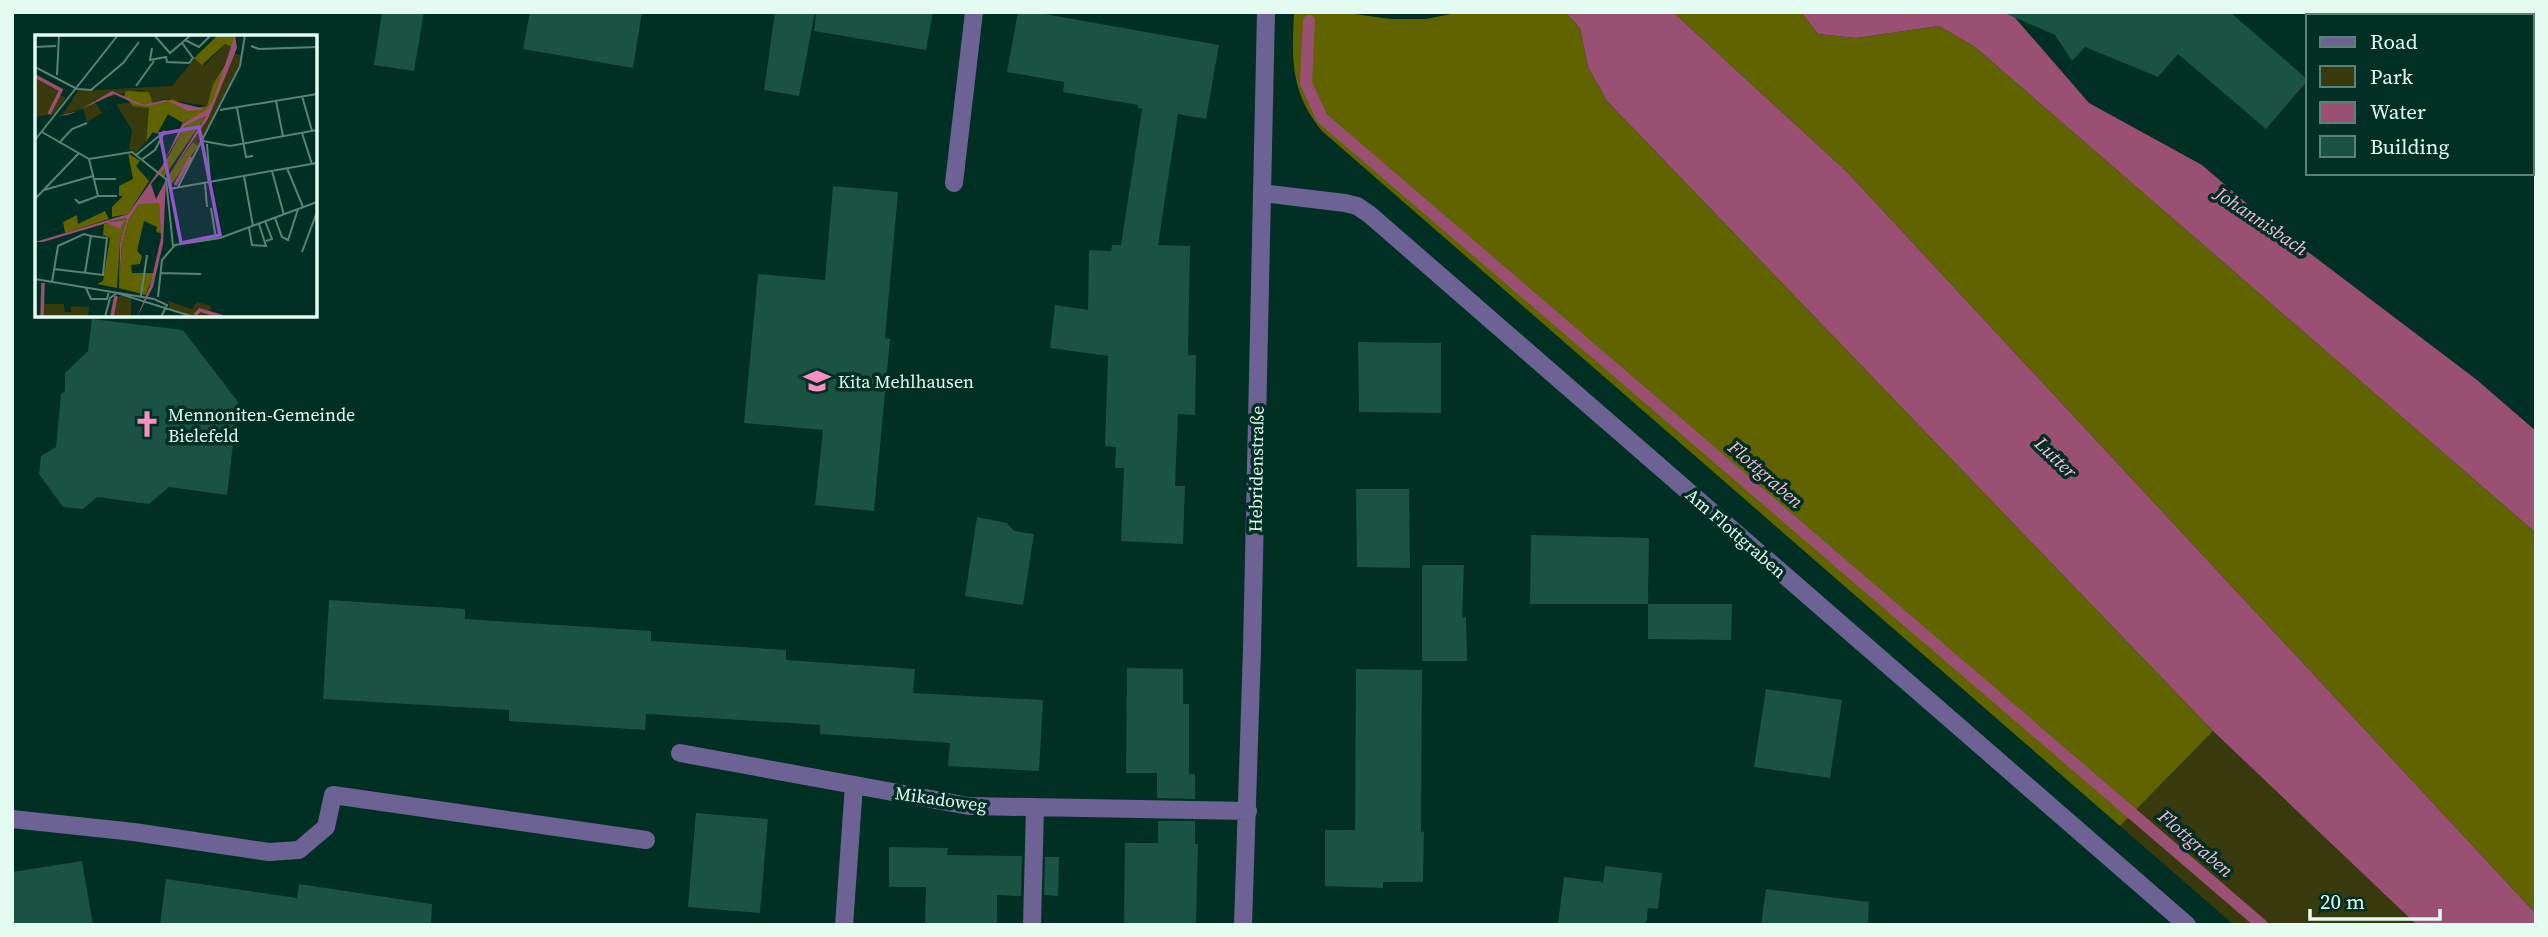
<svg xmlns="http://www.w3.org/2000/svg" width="2548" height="937" viewBox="0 0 2548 937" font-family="'Source Serif 4',serif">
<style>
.green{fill:#38390c}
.forest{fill:#616300}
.water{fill:#9a5073}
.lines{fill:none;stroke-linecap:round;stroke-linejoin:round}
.stream{stroke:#9a5073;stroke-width:12}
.building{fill:#1a5343}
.minor{stroke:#6c6394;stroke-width:18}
.labels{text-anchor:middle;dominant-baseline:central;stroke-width:7;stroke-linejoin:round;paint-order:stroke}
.poi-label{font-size:18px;fill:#e4fbf2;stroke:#012f24;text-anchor:start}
.street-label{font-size:18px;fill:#e4fbf2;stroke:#012f24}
.water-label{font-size:19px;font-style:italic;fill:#fbbad6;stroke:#012f24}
.inset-river{fill:none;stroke:#9a5073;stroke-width:3.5}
.inset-road{fill:none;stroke:#5c8176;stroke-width:2}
.view{fill:#9055c9;fill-opacity:0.15;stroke:#9055c9;stroke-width:3.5}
.inset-edge{fill:none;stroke:#e4fbf2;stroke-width:3.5}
</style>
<rect width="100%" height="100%" fill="#012f24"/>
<!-- green -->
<path class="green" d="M2213 731 2418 925H2234L2120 826Z"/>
<!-- forest -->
<path class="forest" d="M1294 12H1340L1390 19H1426L1461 12H1565L1580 28 1588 67 1607 101 2213 731 2120 826 1322 131C1290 91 1292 61 1294 12Z
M1673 12H1801L1818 34 1856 38 1939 26 1975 47 2536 533V914L1847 172Z"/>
<!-- water -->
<path class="water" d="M1565 12H1673L1847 172 2536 914V925H2417L2213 731 1607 101 1588 67 1580 28Z
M1801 12H2010L2089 103 2202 165 2266 220 2477 380 2536 431V533L1975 47 1939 26 1856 38 1818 34Z"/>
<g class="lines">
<!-- stream -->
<path class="stream" d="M1309 21 1306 83 1322 118 2262 925"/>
</g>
<!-- building -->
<path class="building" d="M382 12H424L414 71 374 65Z
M530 12H642L633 68 523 49Z
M775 12H815L799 96 764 90Z
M816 12H933L926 50 814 31Z
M1018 12H1033L1219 45 1206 119 1178 114 1158 245 1190 246 1188 355H1196L1195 415 1178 414 1175 486H1185L1183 544 1121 541 1124 468H1115L1116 447 1105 446 1108 356 1050 348 1055 305 1088 310 1089 250 1111 251 1112 245H1121L1142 109 1138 108V105L1063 92 1064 82 1007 72Z
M2002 12H2230L2308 80 2266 129 2178 54 2158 77 2085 47 2072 61 2055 35Z
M833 186 898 192 885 338 890 339 874 511 815 505 823 430 744 423 758 274 825 280Z
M92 319 183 330 238 402 227 495 169 487 149 504 97 497 83 509 63 507 39 474 41 456 56 447 61 394 65 391V373L88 351Z
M1358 342 1441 343V413L1359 412Z
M1356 489H1409L1410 568 1357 567Z
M977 517 1007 523 1014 531 1034 534 1023 605 965 596Z
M1531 535 1649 538 1648 604H1530Z
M1422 565H1464L1462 618 1466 617 1467 661H1422Z
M329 600 465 609V619L651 631V641L786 650V660L915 669 913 693 1043 700 1039 771 948 766 950 743 820 734V725L646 714 645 730 509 721V710L323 699Z
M1648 604H1732L1731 640 1648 639Z
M1127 668 1183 669V704H1189V774H1185H1195V799L1157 798V773H1126Z
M1356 669 1422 670 1421 833 1424 831 1423 882H1383V888L1325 886V830H1355Z
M1766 689 1842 700 1830 778 1754 767Z
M696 813 768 819 760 913 688 907Z
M1158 821H1195V844H1198L1196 925H1124L1125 843H1158Z
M889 847 948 848 947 855 1022 856 1021 896 997 895V925H925L926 887H889Z
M1045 857H1059L1058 896 1044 895Z
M82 861 93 925H12V872Z
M1605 866 1662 873 1658 909 1648 908 1646 925 1558 923 1564 877 1603 882Z
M166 879 297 898 299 884 432 904 431 925H160Z
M1766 889 1869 902 1868 925H1761Z"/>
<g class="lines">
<!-- minor -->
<path class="minor" d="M2382 12 2386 16
M2532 142 2536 144
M954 183 974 12
M1262 193 1345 203 1357 206 1369 214 2187 925
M680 753 969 806 1248 811
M12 819 134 832 269 852 299 850 326 827 333 795 646 840
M844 925 854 785
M1032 925 1035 807
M1243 925 1252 649 1266 12"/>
</g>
<!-- icons -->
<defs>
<symbol id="school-bare" viewBox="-9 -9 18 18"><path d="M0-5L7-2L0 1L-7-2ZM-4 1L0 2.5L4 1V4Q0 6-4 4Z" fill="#fc8fc2" stroke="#012f24" stroke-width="2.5" paint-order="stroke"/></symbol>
<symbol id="church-bare" viewBox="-9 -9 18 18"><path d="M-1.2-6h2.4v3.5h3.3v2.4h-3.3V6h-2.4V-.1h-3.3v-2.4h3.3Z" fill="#fc8fc2" stroke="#012f24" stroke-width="2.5" paint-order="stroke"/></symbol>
</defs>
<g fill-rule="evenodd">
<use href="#school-bare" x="798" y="362" width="38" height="38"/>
<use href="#church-bare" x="128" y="405" width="38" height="38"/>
</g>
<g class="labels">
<!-- poi labels -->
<g class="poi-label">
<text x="838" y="381">Kita Mehlhausen</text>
<text x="168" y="414">Mennoniten-Gemeinde<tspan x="168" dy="21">Bielefeld</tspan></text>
</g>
<!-- street labels -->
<g class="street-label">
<text transform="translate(1256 469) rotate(-89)">Hebridenstraße</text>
<text transform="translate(1736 533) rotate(41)">Am Flottgraben</text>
<text transform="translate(941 799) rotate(8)">Mikadoweg</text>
</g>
<!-- water labels -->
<g class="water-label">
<text transform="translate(2262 221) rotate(34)">Johannisbach</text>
<text transform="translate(2056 457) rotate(44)">Lutter</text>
<text transform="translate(1766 474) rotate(41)">Flottgraben</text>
<text transform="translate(2196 843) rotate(41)">Flottgraben</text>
</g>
</g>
<!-- overview -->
<g transform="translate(35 35)">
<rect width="282" height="282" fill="#012f24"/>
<path d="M190 9 199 13 178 49 172 71 129 64 117 68 114 57 105 55 59 65 67 78 52 87 48 73 27 80 43 56 137 51 160 23 170 30ZM199 18 207 21 205 28 163 111 158 107 173 84ZM0 39 26 53 25 60 31 63 19 79 0 82ZM94 68 114 73 111 107 101 118 94 114 97 95 81 69ZM86 261 96 264V282H74L78 264ZM133 266 157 274 162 267 176 271 175 278 191 282H161L135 274ZM7 269H29L30 277H36V271L54 272 53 282H7Z" fill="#38390c"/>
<path d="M183 0H200L199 13 190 9 167 30 159 23ZM193 25 175 74 148 88 133 79 122 99 118 97 111 107 114 73 98 71 89 61 91 56 114 57 118 69 138 64 155 74 172 71 178 49ZM171 81 129 142 124 138 150 91ZM158 107 163 111 135 152 132 143ZM93 118 105 126 101 131 114 146 93 179 77 182V172L88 161H84V151L98 144ZM117 167 124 168 126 198 121 197 122 192 109 186 102 216 107 221 105 229 96 230 97 238H119L111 260 84 253 87 208 94 184 104 169ZM70 176 74 184 30 198 28 187 42 180 43 189ZM92 183 85 208 82 253 62 249 68 246 75 203 68 200 69 189Z" fill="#616300"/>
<path d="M200 0 202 13 173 84 132 143 171 81 150 91 131 123 132 130 116 149 121 164 131 145 128 209 118 252 102 282 115 251 126 203 124 168 104 169 94 184 87 208 84 253 85 208 92 183 74 187 89 186 85 194 72 188 8 207H0L93 179 127 131 147 89 176 72 170 74 153 76 133 66 113 71 101 69 79 59 38 78 32 80 23 81 43 76 77 56 109 70 129 65 138 66 170 74 177 68Z" fill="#9a5073"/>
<path class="inset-river" d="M0 41 26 55 14 79M140 150 156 122M160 280 165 275 188 282M7 282 8 248M77 282 81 261"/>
<path class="inset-road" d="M119 0 135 18 156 0M150 5 164 12 176 0M216 11 224 14 282 12M0 12 21 11M117 13 115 25 131 22 132 27 154 28 158 23 147 8M0 32 42 54 56 55 88 28 104 7M22 40 24 0M101 51 119 26M267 61 277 96M241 66 248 101M202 73 211 122 218 121M185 75 282 59M7 97 54 124 97 117 131 144 138 211M267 98 277 129M0 105 83 0M168 106 195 111 282 95M24 108 37 94 52 88M172 109 175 147M101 120 130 96 120 115 106 125M54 124 63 161M252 133 268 172M237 136 249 180M209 141 218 191M59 144H81M170 148 172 172M143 152 205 31 210 0M134 154 282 128M9 155 58 141M0 164 44 118M40 164 44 168 63 161H82M176 173 181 204M240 183 247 202 253 205 263 174M230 186 237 204 231 206M214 193 217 210 231 211 224 189M267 217 282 177M19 234 68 240 72 203 56 201M125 238 166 239M0 244 119 264 132 270 126 282M17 247 23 211 49 199 56 201 50 238M51 253 56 264H72L74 256M106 261 112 220M123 262 127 225 140 210 185 203 282 167M70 282 75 263 82 258 159 282"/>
<path class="view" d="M164 92 185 200 146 208 125 99Z"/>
<rect width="282" height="282" class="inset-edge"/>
</g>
<!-- border -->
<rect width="2548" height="937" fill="none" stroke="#e4fbf2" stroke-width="28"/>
<!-- legend -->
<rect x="2306" y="14" width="228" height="161" fill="#012f24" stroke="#5c8176" stroke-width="2"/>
<rect x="2320" y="37" width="35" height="10" fill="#6c6394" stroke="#5c8176" stroke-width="2"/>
<text x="2370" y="49" font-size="21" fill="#e4fbf2">Road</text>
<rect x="2320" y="66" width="35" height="21" fill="#38390c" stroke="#5c8176" stroke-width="2"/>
<text x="2370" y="84" font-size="21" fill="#e4fbf2">Park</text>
<rect x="2320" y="102" width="35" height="21" fill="#9a5073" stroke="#5c8176" stroke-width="2"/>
<text x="2370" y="119" font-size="21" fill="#e4fbf2">Water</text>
<rect x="2320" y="136" width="35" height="21" fill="#1a5343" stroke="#5c8176" stroke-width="2"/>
<text x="2370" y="154" font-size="21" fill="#e4fbf2">Building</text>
<!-- scale -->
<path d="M2310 909v10h130v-10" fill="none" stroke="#e4fbf2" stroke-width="3.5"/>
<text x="2320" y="909" font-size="21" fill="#e4fbf2" stroke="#012f24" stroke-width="5" paint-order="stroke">20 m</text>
</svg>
